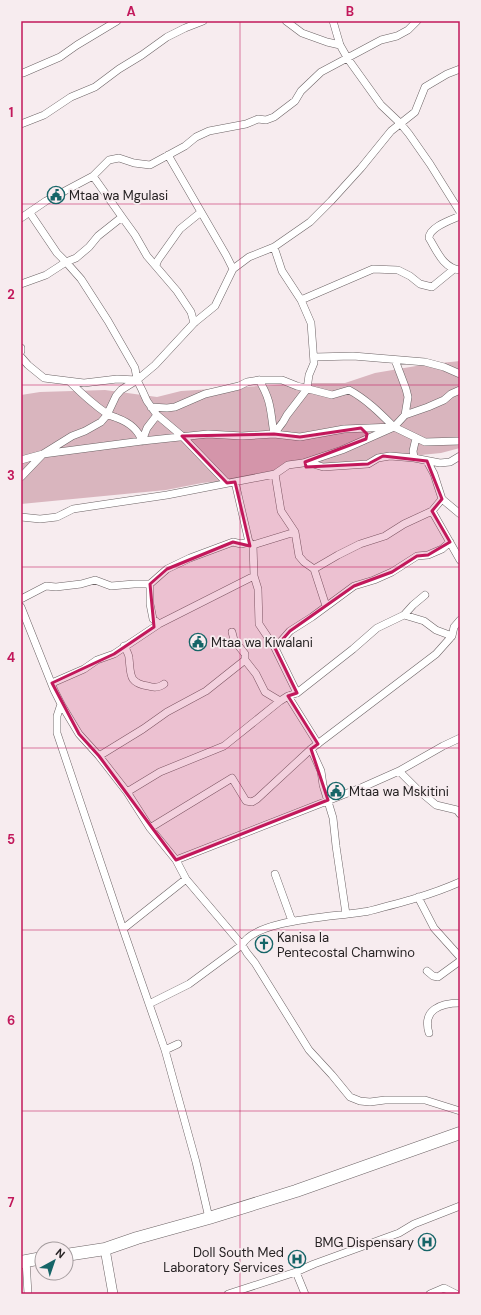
<svg xmlns="http://www.w3.org/2000/svg" width="481" height="1315" viewBox="0 0 481 1315" font-family="'DM Sans',sans-serif">
<style>
.green{fill:#d9b5be}
.lines{fill:none;stroke-linecap:round;stroke-linejoin:round}
.minor-casing{stroke:#6c6365;stroke-width:8}
.tertiary-casing{stroke:#6c6365;stroke-width:10}
.trunk-casing{stroke:#6c6365;stroke-width:13}
.minor{stroke:#fff;stroke-width:7}
.tertiary{stroke:#fff;stroke-width:9}
.trunk{stroke:#fff;stroke-width:12}
.marked{fill:#c2185b;fill-opacity:0.2;stroke:#c2185b;stroke-width:3;stroke-linejoin:round}
.grid{fill:none;stroke:#c2185b;stroke-width:1;stroke-opacity:0.55}
.labels{text-anchor:middle;dominant-baseline:central;stroke-width:3.5;stroke-linejoin:round;paint-order:stroke}
.poi-label{font-size:13px;fill:#272324;stroke:#f7ecef;text-anchor:start}
.neatline{fill:none;stroke:#c2185b;stroke-width:1.5}
.grid-label{font-size:13px;text-anchor:middle;font-weight:bold;fill:#c2185b}
</style>
<rect width="100%" height="100%" fill="#f7ecef"/>
<!-- green -->
<path class="green" d="M460 361V448L441 453 283 469 240 479 202 483 166 490 21 504V395L40 392 105 390 157 397 181 391 306 383H345L375 373 422 365Z"/>
<g class="lines">
<defs>
<path id="minor" d="M286 21 302 33 327 42 340 45
M333 21 340 45 348 59 381 105 400 123 409 134 430 164 460 212
M23 73 60 57 77 45 117 21
M21 124 44 115 71 97 95 87 119 69 142 55 167 37 185 28 203 21
M168 155 226 255 233 269
M93 176 122 217
M30 213 57 253 66 262 81 279 108 321 135 368 137 380 142 390 147 401 157 415 182 436 227 483
M460 216C451 220 429 227 429 238 437 251 443 268 460 270
M21 218 46 201 93 176 109 160 119 158 134 163 150 165 185 146 196 137 209 131 246 124 258 119 266 120 274 117 295 101 301 91 321 72 381 40 397 36 408 30 417 21
M156 265 158 260 180 229 201 212
M21 284 46 275 66 262 76 258 89 247 98 236 122 217 135 235 147 256 177 291 191 312 194 323
M301 300 373 269 398 270 410 276 420 284 432 287 454 269
M21 351V348
M21 357 28 365 44 378 84 383 117 379 137 380
M314 357 353 356 425 362 444 367 460 374
M395 360 406 389 408 397 405 415
M259 380C272 402 270 410 274 434
M70 382C81 393 93 404 106 413 109 416 113 416 117 418 128 422 138 429 142 441
M151 407 167 408 175 407 205 394 239 386 247 382 259 380H282L297 386 332 395 349 390C366 399 380 413 394 427
M274 434 283 422 287 415 307 389 309 375 314 363 311 323 301 300 282 271 274 247
M142 441 147 428 157 415
M414 458 413 451 416 438
M21 460 43 454 72 436 85 431 101 422 107 415 116 396 121 390 137 380 155 365 194 323 215 306 233 269 249 257 274 247 310 222 331 201 361 168 391 131 415 112 425 87 447 74 460 69
M427 461 434 474 442 499 432 511 460 560
M307 462 323 467 368 464 378 458 390 456 414 458 440 463 450 462 460 456
M275 474 281 511 295 532 299 556 304 562 314 569 326 606
M21 477 43 454 142 441 208 434 242 436 274 434 300 437 344 429 394 427 405 415 428 407 444 400 451 394 460 390
M235 482 249 542 253 545 254 576 258 589 259 624 275 648 297 693
M442 499 460 514
M21 517 40 519 57 517 73 509 167 495 275 474 288 465 303 463 342 450 394 427 425 442 460 441
M253 545 295 532
M314 569 338 555 360 544 385 536 404 524 432 511
M150 584V604L153 619 159 624
M21 599 46 586 56 587 81 584 95 580 111 586 134 584H150L167 569 190 558 233 542 241 544 249 542
M21 607 54 690 61 704 79 734 99 756 127 792 150 828 176 860 186 879 242 945 247 953 255 963 309 1050 332 1075 350 1097 360 1101 370 1102 385 1100H425L460 1111
M404 615 413 605 425 595
M232 632 234 640 245 654V660L256 674 265 692 280 701
M124 646C126 650 129 654 129 658 131 674 128 683 148 686 154 688 159 688 164 684
M275 648 290 631 312 617 354 586 374 580 392 572 417 556 428 555 442 549 450 542
M52 683 84 669 97 660 114 654 159 624 254 576
M288 696 318 744
M61 704 57 716V733L123 929 165 1050 196 1162 209 1218
M311 749 321 771 323 785 333 818 336 846 346 914
M99 756 143 729 167 712 206 691 245 660
M399 771 418 790 436 805 457 810 460 814
M127 792 160 772 224 746 280 701 288 696 297 693 353 649 377 628 404 615 424 621 436 630 452 636
M150 828 232 778 246 801 252 802 257 799 311 749 436 654 452 636 454 627 460 620
M176 860 363 787 399 771 443 746 460 738
M275 874 292 921
M418 897 434 928 460 957
M123 929 186 879
M427 971 433 976 438 977 460 961
M149 1004 189 984 242 945C256 918 340 917 369 911 400 903 431 895 460 882
M429 1033C422 1010 440 1003 460 1003
M165 1050 178 1044
M26 1260 28 1294
M296 1272 305 1294
M228 1294 296 1272 314 1264 399 1233 414 1224 460 1206
M430 1294 444 1288 456 1294"/>
<path id="tertiary" d="M105 1249 113 1294"/>
<path id="trunk" d="M66 1255 105 1249 137 1238 209 1218 296 1191 460 1133
M21 1262 42 1258"/>
</defs>
<!-- minor casing -->
<use href="#minor" class="minor-casing"/>
<!-- tertiary casing -->
<use href="#tertiary" class="tertiary-casing"/>
<!-- trunk casing -->
<use href="#trunk" class="trunk-casing"/>
<!-- minor -->
<use href="#minor" class="minor"/>
<!-- tertiary -->
<use href="#tertiary" class="tertiary"/>
<!-- trunk -->
<use href="#trunk" class="trunk"/>
</g>
<!-- marked area -->
<path class="marked" d="M361 428 367 434 366 439 305 462 306 467 368 464 383 456 427 461 442 499 432 511 450 542 428 555 417 556 392 572 354 586 290 631 275 648 297 693 288 696 318 744 311 749 328 800 176 860 99 756 79 734 52 683 114 654 154 627 150 584 167 569 233 542 250 546 235 482 227 483 182 436 274 434 300 437Z"/>
<!-- grid -->
<path class="grid" d="M240 21V1294M21 204H460M21 385H460M21 567H460M21 748H460M21 930H460M21 1111H460"/>
<!-- icons -->
<defs>
<symbol id="civic-ring" viewBox="-11 -11 22 22"><circle r="9.5" fill="#f7ecef" stroke="#166568" stroke-width="1.5"/><path d="M-.6-6.5H3V-4.5H.6V-3L4-1V1h2V6H-6V1h2V-1L-.6-3ZM-1.2 2.5V6h2.4V2.5Z" fill="#166568"/></symbol>
<symbol id="church-ring" viewBox="-11 -11 22 22"><circle r="9.5" fill="#f7ecef" stroke="#166568" stroke-width="1.5"/><path d="M-1.2-6h2.4v3.5h3.3v2.4h-3.3V6h-2.4V-.1h-3.3v-2.4h3.3Z" fill="#166568"/></symbol>
<symbol id="hospital-ring" viewBox="-11 -11 22 22"><circle r="9.5" fill="#f7ecef" stroke="#166568" stroke-width="1.5"/><path d="M-5-5h3v3.5h4V-5h3V5h-3V1.5h-4V5h-3Z" fill="#166568"/></symbol>
</defs>
<g fill-rule="evenodd">
<use href="#civic-ring" x="46" y="185" width="20" height="20"/>
<use href="#civic-ring" x="188" y="632" width="20" height="20"/>
<use href="#civic-ring" x="326" y="781" width="20" height="20"/>
<use href="#church-ring" x="254" y="934" width="20" height="20"/>
<use href="#hospital-ring" x="417" y="1232" width="20" height="20"/>
<use href="#hospital-ring" x="287" y="1249" width="20" height="20"/>
</g>
<g class="labels">
<!-- poi labels -->
<g class="poi-label">
<text x="69" y="195">Mtaa wa Mgulasi</text>
<text x="211" y="642">Mtaa wa Kiwalani</text>
<text x="349" y="791">Mtaa wa Mskitini</text>
<text x="277" y="937">Kanisa la<tspan x="277" dy="15">Pentecostal Chamwino</tspan></text>
<text x="414" y="1242" text-anchor="end">BMG Dispensary</text>
<text x="284" y="1252" text-anchor="end">Doll South Med<tspan x="284" dy="15">Laboratory Services</tspan></text>
</g>
</g>
<!-- border -->
<rect width="481" height="1315" fill="none" stroke="#f7ecef" stroke-width="44"/>
<!-- north arrow -->
<g transform="translate(54 1261) rotate(40)"><circle r="19" fill="#f7ecef" stroke="#a49c9e"/>
<path d="M0-3L7 15L0 10L-7 15Z" fill="#166568"/>
<text y="-6" font-size="11" font-weight="bold" text-anchor="middle" fill="#272324">N</text>
</g>
<rect x="22" y="22" width="437" height="1271" class="neatline"/>
<g class="grid-label">
<text x="131" y="16">A</text>
<text x="350" y="16">B</text>
<text x="11" y="117">1</text>
<text x="11" y="299">2</text>
<text x="11" y="480">3</text>
<text x="11" y="662">4</text>
<text x="11" y="844">5</text>
<text x="11" y="1025">6</text>
<text x="11" y="1207">7</text>
</g>
</svg>
